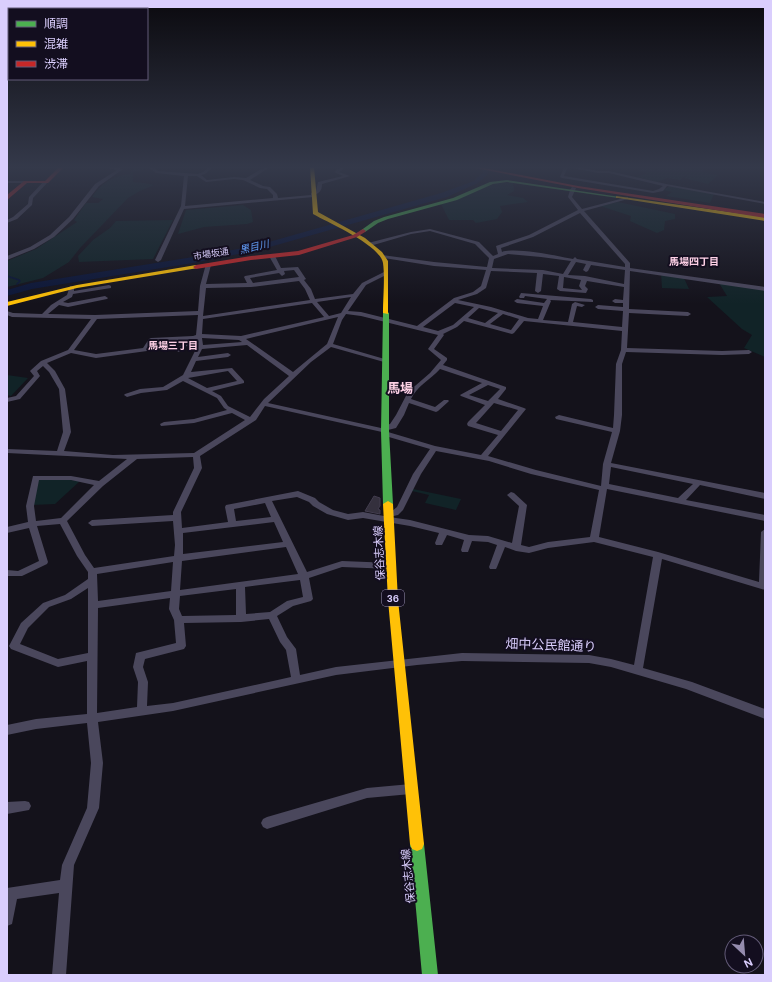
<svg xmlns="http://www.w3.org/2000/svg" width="772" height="982" viewBox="0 0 772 982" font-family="'DM Sans','Noto Sans JP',sans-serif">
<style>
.green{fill:#112327}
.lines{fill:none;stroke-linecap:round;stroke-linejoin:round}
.stream{stroke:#0c1638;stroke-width:1.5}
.river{fill:#0c1638;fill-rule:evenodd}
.building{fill:#34303d;stroke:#423c4e}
.street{fill:#4a475c;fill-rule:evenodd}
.fast{fill:#4caf50;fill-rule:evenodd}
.slow{fill:#ffc107;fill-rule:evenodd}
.jam{fill:#c62828;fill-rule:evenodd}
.labels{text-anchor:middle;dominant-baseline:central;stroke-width:4;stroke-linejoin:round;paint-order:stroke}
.far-street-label{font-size:9px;fill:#dacefd;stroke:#130e1f}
.far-water-label{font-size:10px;font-style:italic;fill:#629df7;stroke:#130e1f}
.far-neighbourhood-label{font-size:10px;font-weight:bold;fill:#fdd0e6;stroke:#130e1f}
.shield{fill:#130e1f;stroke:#9e94ba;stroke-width:1}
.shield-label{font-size:10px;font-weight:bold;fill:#dacefd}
.street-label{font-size:11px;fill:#dacefd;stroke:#130e1f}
.quarter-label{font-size:13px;font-weight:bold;fill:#fdd0e6;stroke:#130e1f}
.near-street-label{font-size:13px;fill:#dacefd;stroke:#130e1f}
</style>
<rect width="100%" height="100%" fill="#14121b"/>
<!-- green -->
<path class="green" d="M125 167H147L149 168 133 172V182L144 183 154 185 140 191 128 198 80 248 69 262 43 278 7 287V261L36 249 77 222 74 220 86 203H98L103 199 92 197C101 184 113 175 130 174L132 169 123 168Z
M667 167H704L702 172 718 175 708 184 684 178 689 173 680 180 667 178 658 182 636 177 647 173 638 170 646 168 655 170Z
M513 182 514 191 507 195 523 198 528 202 500 206 502 212 497 219 476 223 473 220H449L441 204 497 183Z
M670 186 714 194 710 203 666 196 672 192 663 190Z
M618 202 675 214V219L665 221 664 230 657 233 630 221 631 216 600 206Z
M243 205 251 210 253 222 247 224 204 227 178 234 186 210Z
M173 220 153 259 79 262 78 256 93 240 110 228 116 221Z
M661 273 683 276 689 289 662 288Z
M719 283 765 290V357L744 348 752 335 742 329 707 297 727 296Z
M7 375 28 378 11 396 7 395Z
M37 479 70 480 80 481 55 504 32 505Z
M413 489 461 499 456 510 425 503 429 495 412 491Z"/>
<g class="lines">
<!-- stream -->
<path class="stream" d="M7 276 19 280 20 281 17 284"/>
<!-- river -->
<path class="river" d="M486 167H492L487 175 478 183 447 197 259 250 193 263 32 289 7 296V290L31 283 193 257 255 246 441 193 474 181 482 173Z"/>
</g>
<!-- building -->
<path class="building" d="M374 496 380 498V506L378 509 380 510V514L365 511Z"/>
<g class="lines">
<!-- street -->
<path class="street" d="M104 167H115L123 169 99 186 73 219 54 237 34 249 7 260V256L30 247 50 235 69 217 95 184 117 170Z
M148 167H153L158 171 198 174 203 172 209 167H213L205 174 201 175 207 180 234 177 246 178 265 167H270L250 180 263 186 270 187 277 194 278 198 311 195V193L316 191 318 182 343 176 334 172 341 167H346L339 172 350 176 322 184C322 190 320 193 314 195L315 196 313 197 184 209 161 260 158 262 155 260 181 206 184 176 156 173ZM188 176H197L206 182 234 179 243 180 260 188 267 189 273 195V198L185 206Z
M564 167H577L598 171H609L666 184 765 202V204L667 186 663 191 653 193 562 178 560 177ZM568 167 598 173H609L663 186 659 189 653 191 564 176Z
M7 181H26L28 182 26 183H7Z
M44 181 48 182 33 198 32 205 17 219 7 223V220L13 217 28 204 29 197Z
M572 187 576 188 572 197 582 209 628 197V199L584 211 630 263V268L765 287V291L630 271 629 309 688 312 691 314 688 316 629 313 627 348 722 351 749 350 752 352 749 354 722 355 626 352 622 364V415L620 431 611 463 765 493V499L700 485 686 500 765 515V521L607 489 599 537 658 552 759 582 761 532 765 529V590L662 559 643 668 692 682 765 709V719L686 689 611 667 589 663 462 661 417 665 336 675 173 711 98 722 103 763 99 808 74 865 66 975H52L59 893 17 899 12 924 7 926V888L60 880 62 865 87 808 91 763 87 723 36 729 7 735V725L36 719 87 714V661L58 667 11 649 9 646 21 623 43 603 65 595 88 579V572L77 556 60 524 37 526 48 562 47 564 22 576H7V570L18 571 39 561 29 528 7 533V527L28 522 26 506 33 476H71L99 481 127 459 7 453V449L57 451 63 432 59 389 49 372 43 366 37 371 40 376 20 399 7 402V398L16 396 34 376 30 371 31 370 41 361 68 350 91 319 12 317 7 315V311L13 313 42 314 51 305 67 295 70 286H74V291L109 285 111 286V288L73 294 72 297 63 302 68 303 105 296 108 298 107 299 68 307 59 305 48 314 95 315 198 311 200 286 206 264 211 265 206 284 247 283 244 277 245 276 277 270 269 256 272 254 275 256 281 268 298 267 306 279 304 280 311 289 315 299 353 294 362 283 384 272H388V274L366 285 348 311 361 312 417 326 454 298 473 292 481 286 486 270 434 266 384 258 382 257V255L434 262 487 267 489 258 475 244 430 231 411 234 370 246 368 245V243L411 232 430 229 479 242 493 256 498 254 496 246 529 235 578 210 568 197 570 190ZM580 213 625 264V267L577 259 575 257 573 259C557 256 516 247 502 252L501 248 533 237ZM508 254 541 257 571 261 563 274 543 270 492 268 494 259ZM576 262 586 264 583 270 586 272 588 271 591 265 625 270 624 284 585 276 568 275ZM294 270 299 277 253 283 250 278 279 273 282 276 285 274 284 271ZM491 271 537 273 535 291 538 293 541 291 543 274 559 276 557 289 560 291 586 293 588 289 585 286 587 281 624 287 623 300 615 299 612 301 615 303H623V307L598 305 595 307 598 309 623 311 622 327 573 322 577 306 582 307 585 305 575 302 572 304 568 322 543 320 551 301 550 300 593 302V300L591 299 521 293 519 297 520 298H524L525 296 547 299 544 303 517 299 514 301 517 303 543 306 538 319 528 318 491 307 458 300 477 294 486 288ZM564 277 581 280 579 286 582 290 563 288ZM299 281 305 289 310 300 203 316 206 288 251 287ZM351 297 341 313 329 316 317 302ZM312 303 324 317 241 336 202 334 203 319ZM455 303 474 307 453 325 438 331 423 327ZM479 308 498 313 485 323 468 318ZM346 314 361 316 438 335 428 349 441 360 430 373 408 392 396 415 390 424 382 426 381 428 268 403 311 362 331 347 384 362H388V360L333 344 342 320ZM503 314 519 319 511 330 490 324ZM198 315 196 335 193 336 151 338 149 339 143 348 96 354 74 350 97 319ZM338 317 327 344 293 372 246 339ZM464 321 512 334 514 333 524 321 622 331 621 350 616 364 614 415 613 428 559 415 555 417 556 419 612 432 603 464 601 486 536 470 488 456 526 409 524 408 498 399 506 389V387L443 365 447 360V358L434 349 444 335 443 334 457 327ZM202 338 239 340 242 342 203 345ZM196 339 197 347 183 375 163 387 140 389 125 394 124 395 127 397 141 393 167 390 183 381 217 398 224 408 227 410 194 419 164 422 160 424 161 426 194 423 232 413 245 420 194 453 113 455 64 451 71 432 65 389 55 371 47 363 71 353 96 358 147 351 153 342 187 340 177 349V351L179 352ZM247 345 289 376 264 399 250 417 228 406 221 396 212 391 244 383V381L232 368 191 372 196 361 228 357 231 355 228 353 198 357 202 349ZM440 369 482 383 460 395 461 396 485 405 468 422 467 424 468 426 498 435 481 455 435 446 388 432V430L396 428 404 415 409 403 436 412 438 411 448 402 449 401 448 400H444L435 407 411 399C416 387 431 379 440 369ZM228 371 237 381 207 388 188 378ZM488 385 500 389 488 401 469 395ZM494 403 518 410 501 431 476 423ZM265 406 382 432V435L430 449 413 474 397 507 392 511 386 512 385 514 389 517 363 512 348 514 333 510 319 502 315 498 298 491 226 505 225 507 228 522 182 528 181 512 202 468 200 456 256 420ZM436 451 489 461 531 474 599 490 590 537 548 542 529 547 521 545 527 505 514 493 511 492 507 495 519 506 512 543 488 536 469 535 410 520 389 517 398 515 403 510 421 474ZM193 457 194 468 173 512V515L92 520 88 523 92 526 173 521 175 545 174 556 94 568 85 555 67 521 103 486 137 459ZM611 467 693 484 678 498 609 484ZM39 480H71L94 485 61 518 36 521 34 506ZM297 497 309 502 313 506 327 514 348 520 363 518 410 526 439 533 435 543 436 545H442L447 535 464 540 461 550 462 552H468L472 541 488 542 497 545 489 567 490 569H496L497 567 505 547 516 551 529 553 548 548 594 542 653 557 634 665 611 659 589 655 462 653 336 667 300 675 296 649 287 637 277 616 293 606 311 601 313 599 309 578 342 567 392 569 395 568 396 566 395 564 392 563 342 561 307 572 272 501ZM265 503 271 517 236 521 234 509ZM274 522 283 542 183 554V533ZM286 547 298 574 180 590 182 561ZM173 562 171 591 98 601 97 574ZM300 580 303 597 287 601 270 612 246 614 245 587ZM88 588V653L58 659 20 644 28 628 49 607 71 599ZM236 589V615L182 616 179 609 180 596ZM170 598 169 609 174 620 176 643 136 653 133 667 138 682 137 707 97 713 98 608ZM269 619 280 642 286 650 291 677 173 703 147 706 148 682 143 667 145 659 184 649 186 646 184 623 241 622Z
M411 784 415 785 417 789 415 793 411 794 367 798 267 829 263 827 261 823 263 819 267 817 367 788Z
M25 801 29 802 31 806 29 810 7 814V802Z"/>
<!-- fast -->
<path class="fast" d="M507 180 620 197 618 198 507 182 493 184 457 200 388 219 378 223 365 232 360 231 374 221 384 217 453 198 490 182Z
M386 311 389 313V431L393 504 388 507 383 504 381 431 383 313Z
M417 837 422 839 424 844 438 975H422L410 844 412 839Z"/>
<!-- slow -->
<path class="slow" d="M310 167H314L318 212 365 238 382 252 388 261V314L383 313C383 299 385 276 383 263 380 245 329 223 313 214Z
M616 196 765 217V221L618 198H616Z
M196 265 198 266V268L77 288 7 306V302L77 285Z
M388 501 393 504 398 600 424 844 422 849 417 851 412 849 410 844 388 600 383 504Z"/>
<!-- jam -->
<path class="jam" d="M59 167H64L48 183H27L7 200V195L24 181H45Z
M470 167H479L578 186 765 214V218L578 188Z
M363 229 366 231 365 232 357 237 299 255 251 260 196 269 193 267 196 265 251 256 298 251 353 235Z"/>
</g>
<!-- sky -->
<linearGradient id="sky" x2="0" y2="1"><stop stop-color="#0b0a0f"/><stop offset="0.55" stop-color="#34394a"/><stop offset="1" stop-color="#34394a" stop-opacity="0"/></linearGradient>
<rect width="772" height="304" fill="url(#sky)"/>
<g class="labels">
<!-- far-street labels -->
<g class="far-street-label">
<text transform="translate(211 254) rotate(-9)">市場坂通</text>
</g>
<!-- far-water labels -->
<g class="far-water-label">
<text transform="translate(254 247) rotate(-13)">黒目川</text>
</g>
<!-- far-neighbourhood labels -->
<g class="far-neighbourhood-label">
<text x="694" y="261">馬場四丁目</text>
<text x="173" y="345">馬場三丁目</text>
</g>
<!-- shield labels -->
<rect class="shield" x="382" y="590" width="22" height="16" rx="3"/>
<g class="shield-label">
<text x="393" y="598">36</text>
</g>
<!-- street labels -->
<g class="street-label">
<text transform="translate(379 553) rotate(-93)">保谷志木線</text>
<text transform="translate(408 876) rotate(-96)">保谷志木線</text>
</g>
<!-- quarter labels -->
<g class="quarter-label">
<text x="400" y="388">馬場</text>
</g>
<!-- near-street labels -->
<g class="near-street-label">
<text transform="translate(551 645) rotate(2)">畑中公民館通り</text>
</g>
</g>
<!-- border -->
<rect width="772" height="982" fill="none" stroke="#dacefd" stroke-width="16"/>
<!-- legend -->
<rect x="8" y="8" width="140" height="72" fill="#130e1f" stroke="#635b78"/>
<rect x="16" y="21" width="20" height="6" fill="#4caf50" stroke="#635b78"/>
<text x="44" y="28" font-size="12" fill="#dacefd">順調</text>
<rect x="16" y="41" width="20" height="6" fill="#ffc107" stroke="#635b78"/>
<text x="44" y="48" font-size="12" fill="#dacefd">混雑</text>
<rect x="16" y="61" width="20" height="6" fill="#c62828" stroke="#635b78"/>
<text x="44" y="68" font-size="12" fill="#dacefd">渋滞</text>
<!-- north arrow -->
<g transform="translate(744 954) rotate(154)"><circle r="19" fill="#130e1f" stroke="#635b78"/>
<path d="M0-3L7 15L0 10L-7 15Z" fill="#958cae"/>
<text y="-6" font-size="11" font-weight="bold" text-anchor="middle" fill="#dacefd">N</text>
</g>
</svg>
